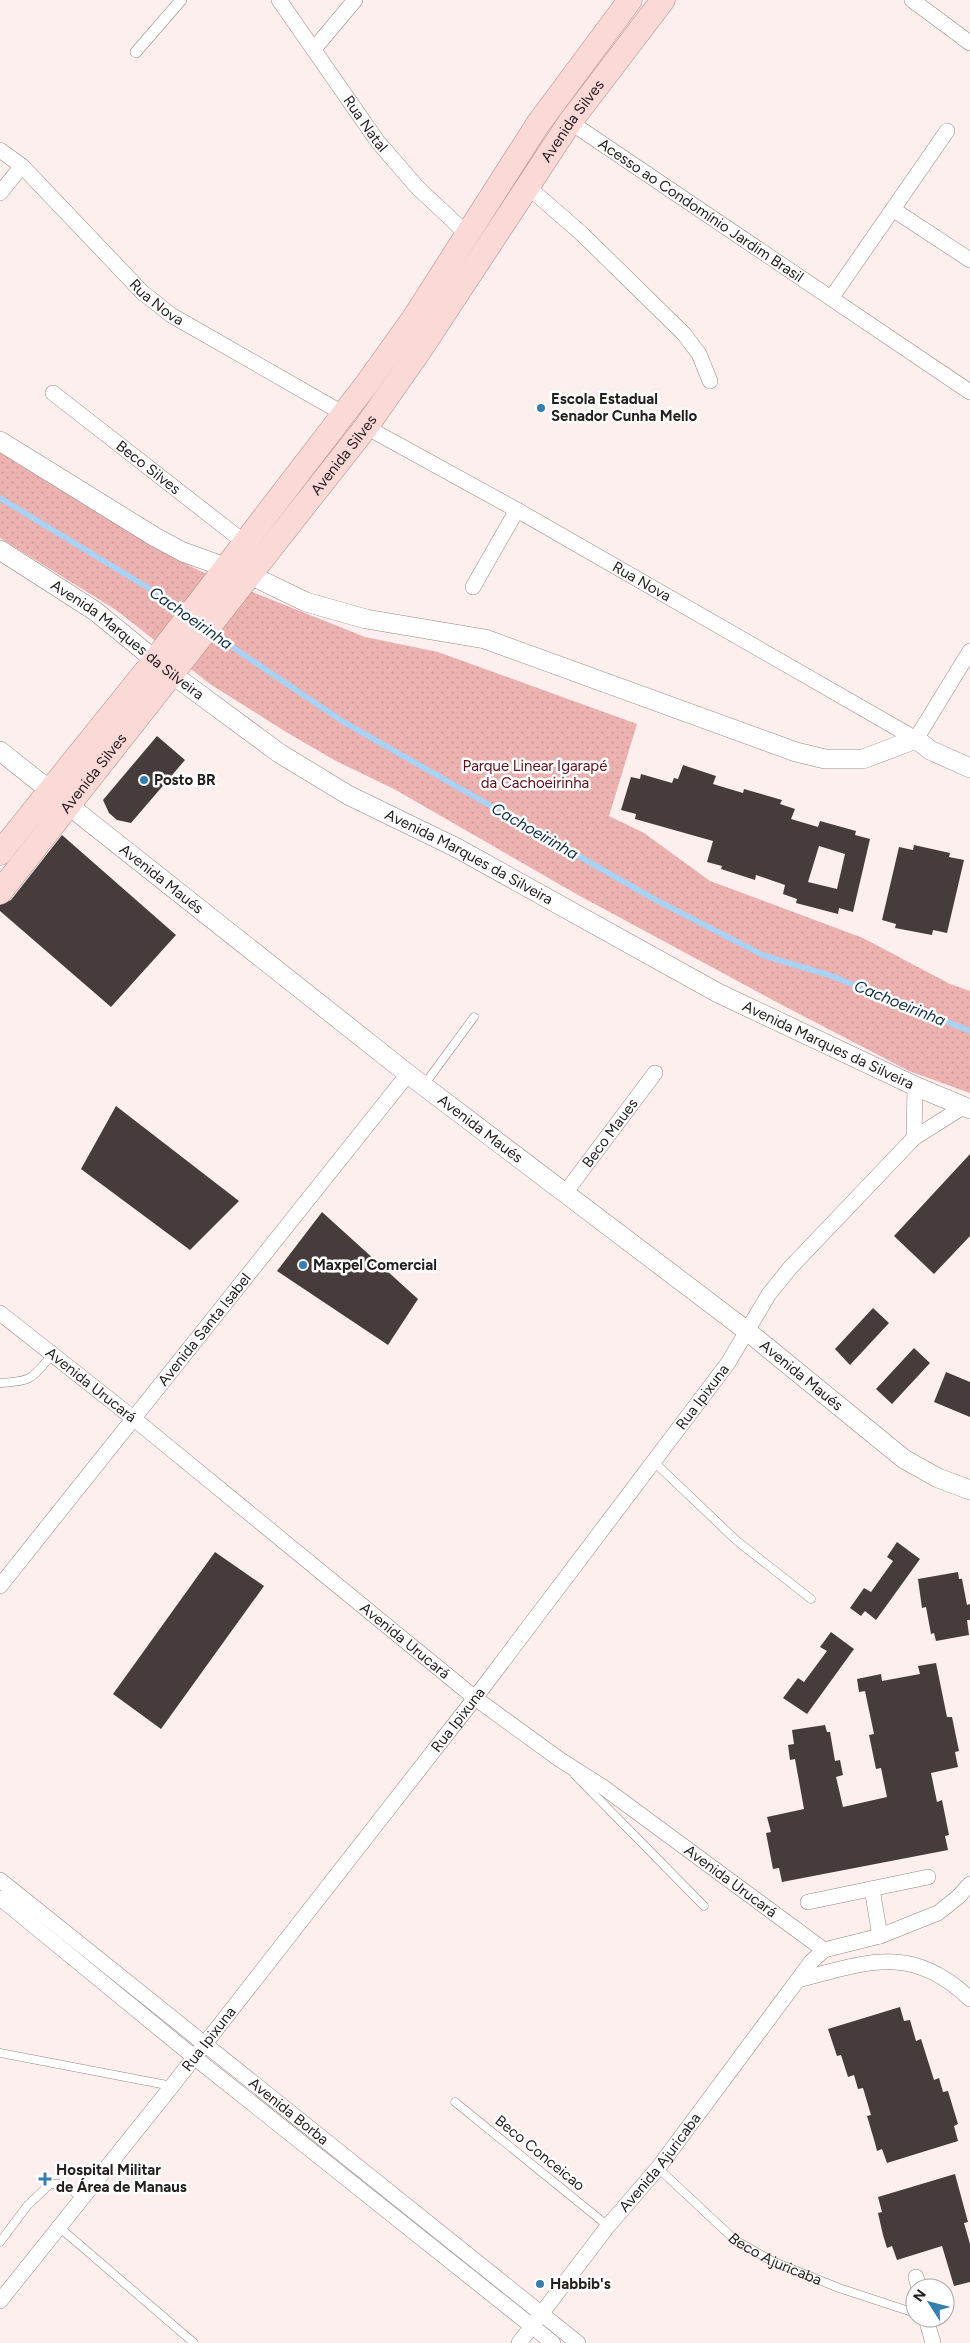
<svg xmlns="http://www.w3.org/2000/svg" width="970" height="2343" viewBox="0 0 970 2343" font-family="Figtree,sans-serif">
<style>
.grass{fill:url(#grass-dots)}
.lines{fill:none;stroke-linecap:round;stroke-linejoin:round}
.stream{stroke:#a7d3f6;stroke-width:5.5}
.building{fill:#463c3b;fill-rule:evenodd}
.service-casing{stroke:#948887;stroke-width:9}
.pedestrian-casing{stroke:#948887;stroke-width:12}
.minor-casing{stroke:#948887;stroke-width:16}
.tertiary-casing{stroke:#948887;stroke-width:20}
.primary-casing{stroke:#ae8786;stroke-width:25}
.service{stroke:#fff;stroke-width:8}
.pedestrian{stroke:#fff;stroke-width:11}
.minor{stroke:#fff;stroke-width:15}
.tertiary{stroke:#fff;stroke-width:19}
.primary{stroke:#fad9d7;stroke-width:24}
.poi-dot{fill:#347eb1;stroke:#fff;stroke-width:2}
.labels{text-anchor:middle;dominant-baseline:central;stroke-width:5;stroke-linejoin:round;paint-order:stroke}
.street-label{font-size:15px;fill:#252020;stroke:#fff}
.poi-label{font-size:15px;font-weight:bold;fill:#252020;stroke:#fff;text-anchor:start}
.park-label{font-size:15px;fill:#5f0c16;stroke:#fff}
.water-label{font-size:16px;font-style:italic;fill:#0c2e45;stroke:#fff}
</style>
<defs>
<pattern id="grass-dots" width="8" height="8" patternUnits="userSpaceOnUse" patternTransform="scale(1.25)"><rect width="8" height="8" fill="#ecb2b0"/><path d="M2 2h.1M6 6h.1" fill="none" stroke="#ca9997" stroke-width="1.8" stroke-linecap="round"/></pattern>
</defs>
<rect width="100%" height="100%" fill="#fcefee"/>
<!-- grass -->
<path class="grass" d="M0 452 162 551 202 572 365 637 438 652 637 724 609 816 644 833 710 881 863 938 950 984 970 991V1093L909 1071 784 1006 578 895 394 789 336 761 286 732 210 684 116 610 0 538Z"/>
<g class="lines">
<!-- stream -->
<path class="stream" d="M0 498 155 592 185 613
M210 632 342 721 654 899 765 956 829 975 970 1031"/>
</g>
<!-- building -->
<path class="building" d="M157 736 185 760 131 823 117 820 109 813 103 800Z
M683 765 716 776 713 784 743 793 744 789 782 800 780 804 795 809 791 819 818 827 820 821 856 831 855 835 870 839 853 912 839 908 838 914 796 903 797 899 783 894 785 885 756 875 755 880 721 869 722 866 707 862 713 841 635 819 636 814 621 810 631 777 640 779 641 774 672 783 674 778 678 779ZM819 846 845 854 837 889 808 882Z
M62 835 176 935 111 1007 0 911V905L11 900Z
M914 845 950 853 949 857 964 860 947 933 933 930 932 935 895 928 896 924 882 920 899 847 913 850Z
M116 1106 239 1201 190 1250 81 1169Z
M970 1154V1236L934 1274 894 1236Z
M322 1212 418 1299 388 1345 277 1271Z
M873 1308 889 1323 850 1365 835 1349Z
M914 1348 930 1363 892 1404 876 1389Z
M946 1372 970 1382V1417L934 1402Z
M897 1542 920 1559 876 1620 865 1611 861 1616 850 1608 864 1588 871 1592 893 1561 887 1557Z
M215 1552 264 1586 161 1729 113 1694Z
M958 1572 959 1579H962L967 1605 970 1604V1620H967L969 1635 936 1641 934 1633 931 1634 926 1607 922 1608 918 1579Z
M831 1632 854 1649 807 1714 783 1698 798 1678 804 1682 827 1651 820 1647Z
M936 1663 947 1717H952L959 1751 955 1752 958 1767 931 1773 937 1802 942 1800 949 1835 945 1836 948 1850 782 1882 779 1868 773 1869 766 1833 771 1832 767 1817 804 1809 795 1759 790 1760 788 1745 794 1744 792 1730 825 1725 827 1732H830L835 1761 840 1760 843 1775 836 1777 843 1807 887 1797 881 1768 876 1769 869 1735 874 1734 865 1691 859 1692 857 1679 881 1674 882 1681 920 1674 918 1666Z
M900 2007 904 2021 910 2020 916 2041 921 2039 934 2080 939 2078 943 2092 948 2091 958 2124 954 2126 958 2141 887 2163 882 2149 877 2151 875 2143 867 2116 871 2115 863 2088 858 2089 854 2075 848 2077 841 2055 837 2056 828 2029Z
M955 2174 968 2222 964 2223 970 2244V2282L954 2286 942 2246 897 2260 892 2246 887 2248 883 2235 878 2213 882 2212 878 2197Z"/>
<g class="lines">
<defs>
<g id="service">
<path d="M424 1085 474 1017"/>
<path d="M0 1383C33 1381 31 1379 52 1355"/>
<path d="M653 1461 737 1541 811 1599"/>
<path d="M575 1775 704 1906"/>
<path d="M0 2053 172 2086"/>
<path d="M455 2102 608 2226"/>
<path id="s1" d="M658 2168 735 2240 772 2261 839 2288 915 2313"/>
<path d="M59 2227 194 2343"/>
<path d="M0 2242 27 2206 50 2184H63L82 2198"/>
</g>
<path id="pedestrian" d="M136 52 181 0"/>
<g id="minor">
<path id="s2" d="M279 0 378 142 417 187 468 235"/>
<path d="M912 0 970 43"/>
<path d="M314 49 355 0"/>
<path id="s3" d="M570 122 970 392"/>
<path id="s4" d="M0 150 22 166 142 292 171 315 344 414"/>
<path d="M527 186 582 234 684 334 699 354 710 381"/>
<path d="M0 193 22 166"/>
<path d="M894 210 970 260"/>
<path d="M832 297 947 131"/>
<path id="s5" d="M53 393 244 542"/>
<path id="s6" d="M366 427 517 510 916 739 970 651"/>
<path d="M473 587 517 510"/>
<path d="M914 1138 915 1086"/>
<path id="s7" d="M565 1193 655 1073"/>
<path id="s8" d="M0 1313 133 1418 475 1698 559 1759 603 1787 824 1950"/>
<path id="s9" d="M0 1586 408 1074"/>
<path id="s10" d="M0 1880 578 2343"/>
<path d="M872 1889 880 1936"/>
<path d="M0 1898 194 2057 553 2343"/>
<path d="M808 1902 928 1877"/>
<path d="M798 1980C867 1962 912 1943 970 1999"/>
<path d="M916 2277 919 2288"/>
<path id="s11" d="M0 2301 172 2086 475 1698 728 1363 769 1294 790 1268 914 1138 963 1107"/>
<path d="M926 2318 933 2343"/>
<path id="s12" d="M519 2343 608 2226 658 2168 811 1962 824 1950 880 1936 938 1913 958 1897 970 1884"/>
</g>
<g id="tertiary">
<path d="M0 441 155 537 183 552 225 567"/>
<path id="s13" d="M0 550 95 611 172 674 279 753 348 795 457 848 718 993 915 1086 970 1109"/>
<path d="M248 574 306 602 366 619 485 639 796 752 825 759H863L916 739 930 750 970 768"/>
<path id="s14" d="M0 751 408 1074 747 1331 904 1459 938 1478 970 1490"/>
</g>
<g id="primary">
<path d="M0 853 155 660 366 385 414 318 538 124 630 0"/>
<path id="s15" d="M0 892 366 427 422 347 570 122 663 0"/>
</g>
</defs>
<!-- service casing -->
<use href="#service" class="service-casing"/>
<!-- pedestrian casing -->
<use href="#pedestrian" class="pedestrian-casing"/>
<!-- minor casing -->
<use href="#minor" class="minor-casing"/>
<!-- tertiary casing -->
<use href="#tertiary" class="tertiary-casing"/>
<!-- primary casing -->
<use href="#primary" class="primary-casing"/>
<!-- service -->
<use href="#service" class="service"/>
<!-- pedestrian -->
<use href="#pedestrian" class="pedestrian"/>
<!-- minor -->
<use href="#minor" class="minor"/>
<!-- tertiary -->
<use href="#tertiary" class="tertiary"/>
<!-- primary -->
<use href="#primary" class="primary"/>
</g>
<!-- markers -->
<g class="poi-dot">
<circle cx="541" cy="408" r="5"/>
<circle cx="144" cy="780" r="5"/>
<circle cx="303" cy="1265" r="5"/>
<path d="M42.5 2171.5h5v5h5v5h-5v5h-5v-5h-5v-5h5z"/>
<circle cx="540" cy="2284" r="5"/>
</g>
<g class="labels">
<!-- street labels -->
<g class="street-label">
<text stroke="none"><textPath href="#s15" startOffset="961">Avenida Silves</textPath></text>
<text stroke="none"><textPath href="#s2" startOffset="151">Rua Natal</textPath></text>
<text stroke="none"><textPath href="#s3" startOffset="158">Acesso ao Condomínio Jardim Brasil</textPath></text>
<text stroke="none"><textPath href="#s4" startOffset="219">Rua Nova</textPath></text>
<text stroke="none"><textPath href="#s15" startOffset="556">Avenida Silves</textPath></text>
<text stroke="none"><textPath href="#s5" startOffset="121">Beco Silves</textPath></text>
<text stroke="none"><textPath href="#s6" startOffset="316">Rua Nova</textPath></text>
<text stroke="none"><textPath href="#s13" startOffset="156">Avenida Marques da Silveira</textPath></text>
<text stroke="none"><textPath href="#s15" startOffset="151">Avenida Silves</textPath></text>
<text stroke="none"><textPath href="#s13" startOffset="562">Avenida Marques da Silveira</textPath></text>
<text stroke="none"><textPath href="#s14" startOffset="206">Avenida Maués</textPath></text>
<text stroke="none"><textPath href="#s13" startOffset="968">Avenida Marques da Silveira</textPath></text>
<text stroke="none"><textPath href="#s14" startOffset="611">Avenida Maués</textPath></text>
<text stroke="none"><textPath href="#s7" startOffset="75">Beco Maues</textPath></text>
<text stroke="none"><textPath href="#s9" startOffset="328">Avenida Santa Isabel</textPath></text>
<text stroke="none"><textPath href="#s14" startOffset="1016">Avenida Maués</textPath></text>
<text stroke="none"><textPath href="#s8" startOffset="116">Avenida Urucará</textPath></text>
<text stroke="none"><textPath href="#s11" startOffset="1145">Rua Ipixuna</textPath></text>
<text stroke="none"><textPath href="#s8" startOffset="521">Avenida Urucará</textPath></text>
<text stroke="none"><textPath href="#s11" startOffset="740">Rua Ipixuna</textPath></text>
<text stroke="none"><textPath href="#s8" startOffset="926">Avenida Urucará</textPath></text>
<text stroke="none"><textPath href="#s11" startOffset="335">Rua Ipixuna</textPath></text>
<text stroke="none"><textPath href="#s10" startOffset="370">Avenida Borba</textPath></text>
<text transform="translate(540 2153) rotate(39)">Beco Conceicao</text>
<text stroke="none"><textPath href="#s12" startOffset="229">Avenida Ajuricaba</textPath></text>
<text stroke="none"><textPath href="#s1" startOffset="150">Beco Ajuricaba</textPath></text>
</g>
<!-- poi labels -->
<g class="poi-label">
<text x="551" y="399">Escola Estadual<tspan x="551" dy="17">Senador Cunha Mello</tspan></text>
<text x="154" y="780">Posto BR</text>
<text x="313" y="1265">Maxpel Comercial</text>
<text x="56" y="2170">Hospital Militar<tspan x="56" dy="17">de Área de Manaus</tspan></text>
<text x="550" y="2284">Habbib's</text>
</g>
<!-- park labels -->
<g class="park-label">
<text x="535" y="766">Parque Linear Igarapé<tspan x="535" dy="17">da Cachoeirinha</tspan></text>
</g>
<!-- water labels -->
<g class="water-label">
<text transform="translate(191 618) rotate(35)">Cachoeirinha</text>
<text transform="translate(535 831) rotate(30)">Cachoeirinha</text>
<text transform="translate(900 1003) rotate(22)">Cachoeirinha</text>
</g>
</g>
<!-- north arrow -->
<g transform="translate(930 2303) rotate(306)"><circle r="24" fill="#ffffff" stroke="#a8a6a6"/>
<path d="M0-4L9 19L0 12L-9 19Z" fill="#347eb1"/>
<text y="-8" font-size="14" font-weight="bold" text-anchor="middle" fill="#252020">N</text>
</g>
</svg>
